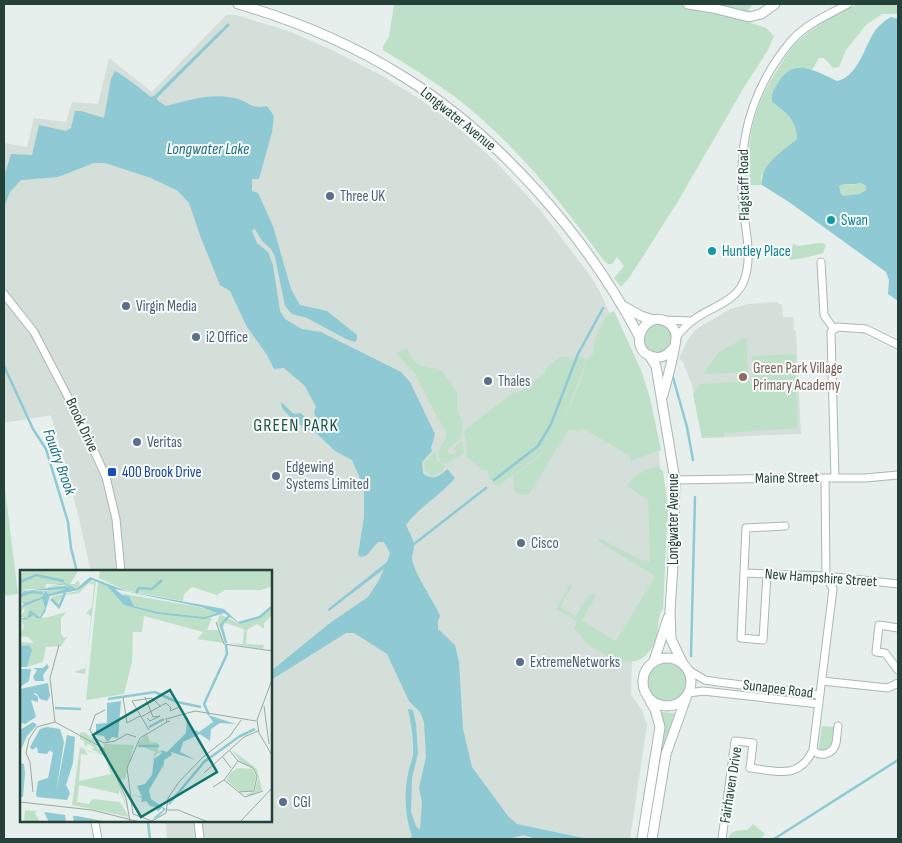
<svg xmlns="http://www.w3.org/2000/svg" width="902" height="843" viewBox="0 0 902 843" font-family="'Sofia Sans Condensed',sans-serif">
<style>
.built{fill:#d4dfda}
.green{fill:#bfe0c8}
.water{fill:#8ec9d4;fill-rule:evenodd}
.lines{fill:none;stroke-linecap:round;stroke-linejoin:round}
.stream{stroke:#8ec9d4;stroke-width:2.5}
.minor-casing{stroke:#a8b8b2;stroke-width:9}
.tertiary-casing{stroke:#a8b8b2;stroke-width:11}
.minor{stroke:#fff;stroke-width:7}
.tertiary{stroke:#fff;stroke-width:9}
.service-dot{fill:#5c6f8a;stroke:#f7fbf9;stroke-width:2}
.culture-dot{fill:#0f9aa8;stroke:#f7fbf9;stroke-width:2}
.education-dot{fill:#8d6e63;stroke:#f7fbf9;stroke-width:2}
.transit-dot{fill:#1a4fb4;stroke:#f7fbf9;stroke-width:2}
.labels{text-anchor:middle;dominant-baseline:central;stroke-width:4;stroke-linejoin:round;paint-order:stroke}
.street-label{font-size:15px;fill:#24423a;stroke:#f7fbf9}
.service-label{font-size:15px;fill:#4e5e75;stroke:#f7fbf9;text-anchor:start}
.culture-label{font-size:15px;fill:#0d838f;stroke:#f7fbf9;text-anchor:start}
.education-label{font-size:15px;fill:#785e54;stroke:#f7fbf9;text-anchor:start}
.transit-label{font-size:15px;fill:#164399;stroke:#f7fbf9;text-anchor:start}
.water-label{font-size:16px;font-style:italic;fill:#1c6f80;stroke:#f7fbf9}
.quarter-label{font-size:18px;letter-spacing:1px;fill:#1f5548;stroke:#f7fbf9}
.inset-river{fill:none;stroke:#8ec9d4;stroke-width:2.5}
.inset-road{fill:none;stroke:#98aaa4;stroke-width:1}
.view{fill:#0f766e;fill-opacity:0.15;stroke:#0f766e;stroke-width:2.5}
.inset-edge{fill:none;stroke:#24423a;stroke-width:2.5}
</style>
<rect width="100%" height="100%" fill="#e6efeb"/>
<!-- built -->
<path class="built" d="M226 15H236L291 32 336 52 384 77 421 100 456 126 496 162 541 211 591 277 599 290 637 372 658 447 663 490 651 632 632 656 631 695 642 710 647 725 630 839H167L166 822H271V572H91L77 510 51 415 4 423V143L27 147 34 118 66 122 72 102 98 104 109 58 152 92Z
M778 302V304H782L783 317H793L794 331H796L801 434 702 438 692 385 683 362 679 359 687 341 695 330 730 309 749 304Z"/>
<!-- green -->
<path class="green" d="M394 4H750L752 6 745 14 714 10 766 28 774 36 768 50 743 89 677 203 629 278 621 287 614 278 624 266 617 257 612 264H608L604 261C566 209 526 157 477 115 449 90 415 70 383 50V46L389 37Z
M860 4H891L898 6V14H882L866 25 846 50 839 67 833 68 824 58H819L812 70 805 68 772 102C786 112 797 121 797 139L761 176 762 185H749C746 140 753 106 778 69 784 59 790 49 798 41 807 32 818 26 829 19 839 13 848 7 860 4Z
M861 183 866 186V190L859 194 844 197 841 194 838 186C846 183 853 186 861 183Z
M818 243H823L826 245 823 253 804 258 789 260 793 244 799 246Z
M614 311 641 370 650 398 661 450 630 461V456L584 429 579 431 569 429 529 495H522L514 492 513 476C522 469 533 463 541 454 559 433 581 387 586 361 574 391 563 433 538 456 525 467 511 476 498 486L489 479 488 472 481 469 466 456 467 446 464 433 466 429 515 391 518 393 546 372 545 369 560 357H567L573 359 581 357 587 360 594 352 593 346 602 323 607 315Z
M643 339a15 15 0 1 1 30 0a15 15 0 1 1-30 0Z
M746 337 748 372 706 374 704 373 719 352Z
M407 348C417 371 423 364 442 371L457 392V410L463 422 461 438 447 450 449 454H454L456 452 454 448 462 440 464 453 448 463 441 462 439 459V450L446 437V432L431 406 415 374 396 353Z
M795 354 798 428 724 433V437L702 438 693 394 699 384 753 381 752 356Z
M435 451 437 460 445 466 442 472 431 476 425 471 424 463Z
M656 466 663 471 668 507 663 609C656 617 660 629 656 639 642 676 610 661 587 643 581 638 581 634 574 628L577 622 575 620 556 609 570 584 572 586 560 607 576 616 590 593 596 596 582 621 616 641 655 576 599 542V539H602L636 558 650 562 648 500 627 486C630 478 647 469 656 466Z
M4 480 18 594 4 596Z
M648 682a19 19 0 1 1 38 0a19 19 0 1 1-38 0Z
M660 712 675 713 660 760 649 839H645L658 760 664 734 663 718Z
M822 726 836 727 831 749 818 753Z
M753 824 765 834 761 839H728C731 830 738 830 747 830Z"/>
<!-- water -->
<path class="water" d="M891 17 898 19V301L888 294 889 280 886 272 789 202 762 185C760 164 782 152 797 139 797 121 786 112 772 102 771 94 774 89 778 83 794 56 815 71 837 81 857 77 864 49 873 34 877 27 884 21 891 17ZM861 183 866 186V190L859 194 844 196 841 194 839 186C846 183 853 185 861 183Z
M228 23 230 25 157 98V100L166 106C189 100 212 93 235 98 248 101 252 110 267 106L274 116 272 132 259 179H252V191L258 193 273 226 291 289 300 305 327 311 357 335V339L355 342 346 339 307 318 292 314 285 306 275 257 271 249 262 241 255 229 252 231 257 243 268 252 273 265 280 311 285 319 302 329 321 332 401 372 410 382 435 434 431 448 432 451 422 462 423 473C431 481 440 477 447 469L455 478C440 496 419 507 406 525 408 530 413 538 414 544 415 551 410 555 413 563 419 582 432 597 440 616L438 621V629L455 645 459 662 463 729 472 767 508 816 517 824 588 839H536L524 835 507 839H410L412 836C405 817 404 794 408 774 409 768 412 762 413 755 414 740 411 723 408 709L413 710 416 724 418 753 412 778 411 812 416 826 420 830 422 802 419 788 426 757 424 722 420 712 409 701 387 654 354 633H346L271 680V671L330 623 368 597 379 580 384 569 329 611 328 609 387 562 390 553 384 542H378L366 556 361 557 358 555 364 517V488L352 460 335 451 315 432 306 429 291 418 282 408 281 402 294 414 301 413 313 426 318 425 314 412 316 407 305 386 284 368 274 369 267 355 247 327 230 291 220 285 201 238 189 203 178 191 151 178 105 163H94L58 177 21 180 10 192 4 207V177L11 154 32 155 39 125 66 131 71 128 75 111H81L104 118 111 79 115 71C119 72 145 92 151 97L154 96Z"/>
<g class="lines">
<!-- stream -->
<path class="stream" d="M4 366 33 429 46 449 68 522 71 548 77 572
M672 374 687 427 693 460
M494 480 538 446 551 424 578 354 603 308
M414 544 486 488
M691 656 695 497
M148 822 150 839
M774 839 898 760"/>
<defs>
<path id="minor" d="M821 262 824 315 833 328
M4 294 34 332 80 420 106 477 116 519 121 572
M663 320 692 321
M676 337C681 332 686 325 692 321 708 308 734 303 743 283 753 261 746 231 743 208 739 156 744 114 771 69 778 58 785 47 794 38 808 23 830 14 848 4
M835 478 831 332 837 327 866 329 898 345
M675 480 794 478H865L898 475
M745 573 826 576 898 584
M767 574 763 640 741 638 746 528 785 526
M898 628 879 625 876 652 885 653 898 670
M688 670 705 680 718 682 820 695
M822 681 888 688 898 683
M689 693 703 691 819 704
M813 750C821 758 833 754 836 743 837 738 837 732 838 726
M95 822 98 839
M198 822 200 839
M722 839 735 741 753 743 750 768C777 771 799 780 813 750L833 589 826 576 825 478"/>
<path id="tertiary" d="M238 4C297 21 353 45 404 77 499 136 587 237 639 336
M688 4 713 8 749 17 761 14 775 4
M623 306 641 316 653 320
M649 355 656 366 675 480 673 565 670 611 671 639 683 664
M663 395C666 384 677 344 676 335 675 329 672 325 667 322 643 308 626 352 654 357 663 359 669 354 674 347
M643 682a24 24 0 1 1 48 0a24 24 0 1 1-48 0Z
M654 661 668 618
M642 839 660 727 655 709 650 701
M652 839 666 754 686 698"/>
</defs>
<!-- minor casing -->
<use href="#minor" class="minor-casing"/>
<!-- tertiary casing -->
<use href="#tertiary" class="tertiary-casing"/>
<!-- minor -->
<use href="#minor" class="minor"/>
<!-- tertiary -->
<use href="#tertiary" class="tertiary"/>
</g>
<!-- markers -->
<g class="service-dot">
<circle cx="330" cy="196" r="5"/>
<circle cx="126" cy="306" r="5"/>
<circle cx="196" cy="337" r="5"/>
<circle cx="488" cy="381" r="5"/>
<circle cx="137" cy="442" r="5"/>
<circle cx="276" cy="476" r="5"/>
<circle cx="521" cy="543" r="5"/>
<circle cx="520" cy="662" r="5"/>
<circle cx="283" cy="802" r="5"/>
</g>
<g class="culture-dot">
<circle cx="831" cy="220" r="5"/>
<circle cx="712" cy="251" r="5"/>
</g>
<circle class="education-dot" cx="743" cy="377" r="5"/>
<rect class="transit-dot" x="107" y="467" width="10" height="10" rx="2.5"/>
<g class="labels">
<!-- street labels -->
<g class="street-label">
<text transform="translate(458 119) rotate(39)">Longwater Avenue</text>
<text transform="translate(744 185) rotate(-91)">Flagstaff Road</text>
<text transform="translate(82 425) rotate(65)">Brook Drive</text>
<text transform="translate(787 478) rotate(-1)">Maine Street</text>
<text transform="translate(673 519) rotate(-90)">Longwater Avenue</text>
<text transform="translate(821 578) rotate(4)">New Hampshire Street</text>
<text transform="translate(778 689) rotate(7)">Sunapee Road</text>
<text transform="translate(731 785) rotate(-81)">Fairhaven Drive</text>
</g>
<!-- service labels -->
<g class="service-label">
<text x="340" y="196">Three UK</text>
<text x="136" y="306">Virgin Media</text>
<text x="206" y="337">i2 Office</text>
<text x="498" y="381">Thales</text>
<text x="147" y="442">Veritas</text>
<text x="286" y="467">Edgewing<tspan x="286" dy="17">Systems Limited</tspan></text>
<text x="531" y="543">Cisco</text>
<text x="530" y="662">ExtremeNetworks</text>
<text x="293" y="802">CGI</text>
</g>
<!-- culture labels -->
<g class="culture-label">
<text x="841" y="220">Swan</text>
<text x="722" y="251">Huntley Place</text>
</g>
<!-- education labels -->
<g class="education-label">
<text x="753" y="368">Green Park Village<tspan x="753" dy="17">Primary Academy</tspan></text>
</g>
<!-- transit labels -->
<g class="transit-label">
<text x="122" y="472">400 Brook Drive</text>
</g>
<!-- water labels -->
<g class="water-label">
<text x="208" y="149">Longwater Lake</text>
<text transform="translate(59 462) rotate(70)">Foudry Brook</text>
</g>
<!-- quarter labels -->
<g class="quarter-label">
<text x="296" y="425">GREEN PARK</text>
</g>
</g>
<!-- overview -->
<g transform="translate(20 570)">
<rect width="252" height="252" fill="#e6efeb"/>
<path d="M4 0H59L50 14H55L58 10 60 14 56 19 36 18 46 19 29 24 25 22 22 27 4 34 0 25 5 22 24 21 31 19 27 17 47 15 26 14 25 19H7L0 23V6ZM80 0H253L252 16 241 20H205L197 25 172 17 164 24 163 31 104 20 79 8ZM76 11 65 104 54 102 66 98 71 46 66 43 72 37 74 15 69 13 59 23 44 25 38 32 39 37 31 27 57 21 67 12ZM78 12 87 16 104 35 137 44 192 48 187 60H199L204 73 177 69 183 62 124 46 122 62H113L112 92 104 124 66 130ZM95 20 104 24 179 37 197 43 185 47 138 42 114 36 110 28ZM22 29 25 39 21 46 14 44 6 49 0 46 4 42 5 37 0 43V38ZM252 38V45L244 53V59L237 54 227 60 226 74 244 75 243 79 209 73 223 74 224 59 205 53 201 61 197 52 200 44 220 54 241 48ZM47 42 41 48V64L44 68 48 66 41 76 26 77 23 92 7 97 11 80 9 75 0 76V72L14 73 8 67 0 66 4 56 0 48 5 50 14 45 24 48ZM64 162 74 169 78 179 84 178V174L114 175 105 209 98 210 109 242 99 220V224L59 215 57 232 69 234 72 229 100 232 109 247 52 235 60 177 70 182 81 183 72 180 74 177 68 174 65 177 64 171 60 169V163ZM64 179 85 186 91 204 59 211 61 184 68 185ZM127 163 130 172 138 173V180L141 183H137L132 192 135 182 117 174ZM212 180 237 199 242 220 229 226 225 225 235 221 238 207 234 199 221 192ZM218 198 232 199 236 206 233 221 221 222 206 210 211 202ZM5 240 17 241 15 243 20 252H4Z" fill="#bfe0c8" fill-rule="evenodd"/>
<path d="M70 7 106 21 204 39 218 52 239 46 252 35V38L241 48 220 54 204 43 185 49 137 44 104 35 87 16 72 10 58 20 30 26 25 42 21 48H16L14 45 5 50 0 48H7L10 40 20 47 25 38 22 29 0 38 4 34 0 30 5 33 22 27 25 21 29 24 46 19 9 21 0 25 4 21 45 16 53 19 45 14 27 17 45 13 56 19ZM95 19 181 37 197 43 185 47 138 42 114 36 109 26 102 25ZM9 75 12 80 7 97H0V76ZM27 94 29 97 23 105 24 111H15L13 107 17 100 13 98H23ZM0 99H11L9 111 0 117ZM28 113 30 126 27 131 20 129 17 124 14 123H13L18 127V132L11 130 16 147 5 154 0 153V119ZM101 131 98 168 92 167 87 172 84 166 76 165V154L87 153V133ZM188 145 216 154 200 153 191 159 190 171 180 164 163 172 160 182 176 190 151 182 152 185 144 190 143 200V196L129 220 131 229 146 239 138 247 132 249 143 240 142 237 138 242 137 237 130 236 126 231 121 232 122 228 111 224 122 227 117 216 125 214 132 205 134 189 142 183 140 180 147 182 166 163 167 146 172 159 179 162 193 152ZM13 152 17 155 7 166 0 182V160ZM27 157 40 159 44 172 36 223 47 165 55 167 53 193 46 215 50 223 47 230 17 227 16 224 18 211 28 208 33 183 30 180 27 184 18 183 17 177 12 180 10 177 20 159ZM0 193 4 194 5 203 3 227H0ZM24 242 45 245 46 252H29ZM53 246H57L88 252H54Z" fill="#8ec9d4" fill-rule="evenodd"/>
<path class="inset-river" d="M0 12 16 5 44 11M116 23 119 18 132 19 142 10M0 26 11 22 23 23M31 29 39 37 45 23M206 73 201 55 209 46M88 129 135 122 157 132 181 137M35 138 61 139M189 145 184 134 207 84 206 75M129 157 144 149M118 176H139M149 234 184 192 220 166 235 159"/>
<path class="inset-road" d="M196 52 204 74 253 81M253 107 237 150 239 163 253 187M103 127 107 153 120 146M125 127 133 147M244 136 249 174M121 147 146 133 151 138 150 141 159 137M127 148 130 151 140 146 133 147M150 151 147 152 146 149 175 141 236 151M35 152 30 108 39 75M147 152 120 168 107 198 113 244 132 251 146 243 148 228 159 212 183 187 210 166 221 150M69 159 76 169 84 173 95 171 107 164 116 167M70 160 75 145 85 140M129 160 112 131 132 128 140 136M210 181 218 191 233 198 237 206 234 221 219 222M202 186 211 198M184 203 224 167 238 161M204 210 225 227 243 221M193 217 204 210 218 191M13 222 10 192 6 183 9 169 17 157 35 152 83 178 106 228 110 252M0 232 72 240 120 252M147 240H158L188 252M220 252 253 217"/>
<path class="view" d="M150 120 197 202 121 247 73 165Z"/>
<rect width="252" height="252" class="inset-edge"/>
</g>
<!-- border -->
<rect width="902" height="843" fill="none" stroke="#24423a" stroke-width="10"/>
</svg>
